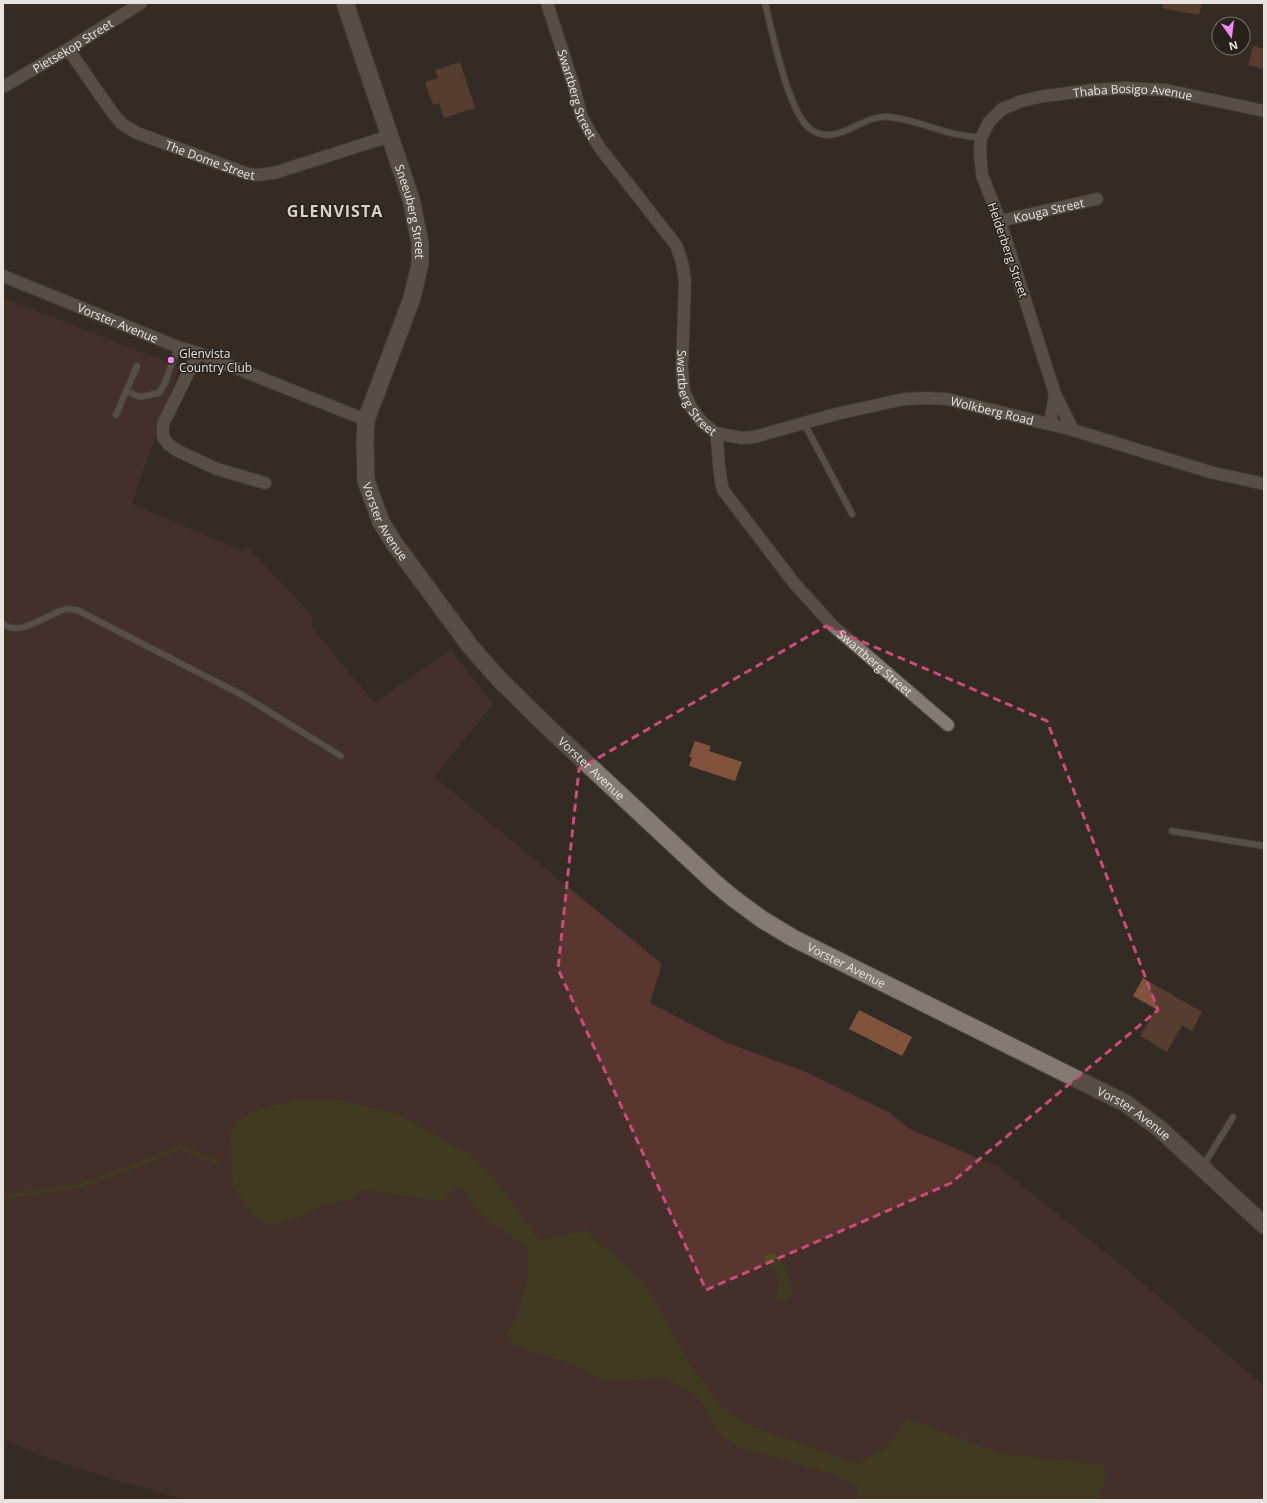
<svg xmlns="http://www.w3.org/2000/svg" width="1267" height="1503" viewBox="0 0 1267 1503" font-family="'Open Sans',sans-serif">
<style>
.green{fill:#5a3631}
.water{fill:#504f1c}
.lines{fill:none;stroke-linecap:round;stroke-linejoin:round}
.stream{stroke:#504f1c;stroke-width:4}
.building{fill:#81533c}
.lane-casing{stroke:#504b44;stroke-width:8}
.street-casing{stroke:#504b44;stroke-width:14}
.secondary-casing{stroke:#504b44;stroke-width:19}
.lane{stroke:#837a72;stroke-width:6}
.street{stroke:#837a72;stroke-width:12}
.secondary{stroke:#837a72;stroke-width:17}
.marked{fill:none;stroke:#cc4b7c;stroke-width:3;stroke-dasharray:8 5;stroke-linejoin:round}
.poi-dot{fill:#f28af3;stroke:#29221c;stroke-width:1.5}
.labels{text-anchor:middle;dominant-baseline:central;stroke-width:3;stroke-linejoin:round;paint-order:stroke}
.street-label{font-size:12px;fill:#e8e3df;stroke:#29221c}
.poi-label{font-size:12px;fill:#e8e3df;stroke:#29221c;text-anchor:start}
.district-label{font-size:16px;font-weight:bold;letter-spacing:1px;fill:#d9d0c7;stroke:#29221c}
</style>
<rect width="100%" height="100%" fill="#332c25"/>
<!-- green -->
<path class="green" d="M3 298 179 367 132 504 242 551 248 547 312 616V627L374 703 451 650 493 704 434 777 662 964 650 1003 727 1043 806 1072 890 1113 910 1129 999 1167 1121 1265 1264 1386V1500H188C126 1483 62 1466 3 1439Z"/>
<!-- water -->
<path class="water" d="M297 1099 338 1100 399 1115 468 1153 495 1180 540 1241 586 1230 644 1283 691 1366 722 1408 744 1424 858 1464 889 1445 907 1419 1002 1454 1104 1465 1105 1482 1097 1500H856L859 1487 834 1474 741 1448 721 1436 698 1397 665 1377 604 1382 581 1367 514 1345 507 1335C517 1318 539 1262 524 1245 515 1236 496 1229 486 1219 476 1209 468 1197 459 1186L441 1201 363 1189 349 1199 322 1206 299 1217 269 1225 254 1216 233 1186 230 1132 238 1121 256 1111Z
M769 1253C785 1256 786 1274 791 1287 792 1297 785 1305 776 1298 777 1294 779 1290 779 1285 780 1276 773 1265 765 1261V1257Z"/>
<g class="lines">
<!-- stream -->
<path class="stream" d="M3 1196 20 1195 81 1185 135 1166 180 1147 216 1162"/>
</g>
<!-- building -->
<path class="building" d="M1163 3H1202L1199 15 1162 8Z
M1253 46 1264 49V69L1248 65Z
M460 62 475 108 444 118 439 103 433 105 425 82 438 78 435 70Z
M695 741 711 746 709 751 742 762 735 781 689 766 692 757H689Z
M1143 978 1202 1012 1192 1031 1182 1025 1167 1052 1140 1036 1156 1009 1133 996Z
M859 1010 912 1037 902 1056 849 1029Z"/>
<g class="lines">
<defs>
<path id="lane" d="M765 3C772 31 788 111 809 128 815 133 821 135 829 135 850 134 866 115 889 117 911 119 931 128 951 133 961 136 971 136 981 138
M126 391 140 397 159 393 164 385 178 347
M116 415 137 366
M804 423 852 514
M3 624C21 638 49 612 67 609 70 609 74 610 77 610L244 696 341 756
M1172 831 1264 846
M1203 1166 1233 1117"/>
<g id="street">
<path id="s1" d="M547 3 574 87 581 115 590 132 600 148 676 245 682 262 685 281 682 368 684 392 692 409 703 423 716 433C719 452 718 472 723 490L794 583 833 626 948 725"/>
<path id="s2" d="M68 49 112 112 122 124 137 133 248 174 257 175 274 173 390 136"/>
<path id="s3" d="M3 87 68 49 141 3"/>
<path id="s4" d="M1000 221 1097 199"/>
<path id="s5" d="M3 276 178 347 198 353 366 420"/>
<path d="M198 353 163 424V437L168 444 178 451 217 469 265 483"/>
<path d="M1050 424 1055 394"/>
<path id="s6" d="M1073 430 1055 394 1000 221 982 175 980 151 981 138 989 122 1002 109 1022 101 1044 96 1093 90 1124 88 1166 90 1264 111"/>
<path id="s7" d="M716 433 741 438 754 437 836 414 904 399 926 398 947 399 1073 430 1210 472 1264 484"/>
</g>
<g id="secondary">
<path id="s8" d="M345 3 411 199 420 243V264L412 298 366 420 365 442 366 481 381 522 394 543 470 646 499 679 552 731 714 882 733 898 763 920 793 938 1125 1103 1160 1129 1264 1225"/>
</g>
</defs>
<!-- lane casing -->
<use href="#lane" class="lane-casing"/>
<!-- street casing -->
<use href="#street" class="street-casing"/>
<!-- secondary casing -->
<use href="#secondary" class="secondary-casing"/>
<!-- lane -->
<use href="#lane" class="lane"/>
<!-- street -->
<use href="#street" class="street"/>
<!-- secondary -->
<use href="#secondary" class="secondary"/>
</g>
<!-- marked area -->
<path d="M0 0H1267V1503H0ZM826 626 1047 721 1158 1010 951 1183 706 1290 558 969 579 769Z" fill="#332c25" fill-opacity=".55" fill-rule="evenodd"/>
<path class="marked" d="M826 626 1047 721 1158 1010 951 1183 706 1290 558 969 579 769Z"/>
<!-- markers -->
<circle class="poi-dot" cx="171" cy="360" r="4"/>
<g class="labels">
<!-- street labels -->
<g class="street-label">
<text stroke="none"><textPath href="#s3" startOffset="81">Pietsekop Street</textPath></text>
<text stroke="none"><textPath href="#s1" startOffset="96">Swartberg Street</textPath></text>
<text stroke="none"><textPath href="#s6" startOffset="478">Thaba Bosigo Avenue</textPath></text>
<text stroke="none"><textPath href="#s2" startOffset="188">The Dome Street</textPath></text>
<text stroke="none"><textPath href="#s4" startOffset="50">Kouga Street</textPath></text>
<text stroke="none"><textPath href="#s8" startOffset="219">Sneeuberg Street</textPath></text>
<text transform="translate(1008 250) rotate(71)">Helderberg Street</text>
<text stroke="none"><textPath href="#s5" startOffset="124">Vorster Avenue</textPath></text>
<text stroke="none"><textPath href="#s1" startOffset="432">Swartberg Street</textPath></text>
<text stroke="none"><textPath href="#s7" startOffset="283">Wolkberg Road</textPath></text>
<text stroke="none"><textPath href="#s8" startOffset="544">Vorster Avenue</textPath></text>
<text stroke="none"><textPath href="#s1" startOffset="768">Swartberg Street</textPath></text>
<text stroke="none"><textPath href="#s8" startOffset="868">Vorster Avenue</textPath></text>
<text stroke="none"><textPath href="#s8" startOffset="1192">Vorster Avenue</textPath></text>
<text stroke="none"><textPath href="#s8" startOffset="1516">Vorster Avenue</textPath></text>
</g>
<!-- poi labels -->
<g class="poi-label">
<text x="179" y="353">Glenvista<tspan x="179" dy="14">Country Club</tspan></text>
</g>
<!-- district labels -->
<g class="district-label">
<text x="335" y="211">GLENVISTA</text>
</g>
</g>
<!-- border -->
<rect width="1267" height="1503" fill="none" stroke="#e8e3df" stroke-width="8"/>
<!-- north arrow -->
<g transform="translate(1231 36) rotate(166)"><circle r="19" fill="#29221c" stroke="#756f6a"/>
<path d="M0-3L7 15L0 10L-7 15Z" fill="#f28af3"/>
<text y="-6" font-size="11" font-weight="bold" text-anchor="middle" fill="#e8e3df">N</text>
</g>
</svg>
